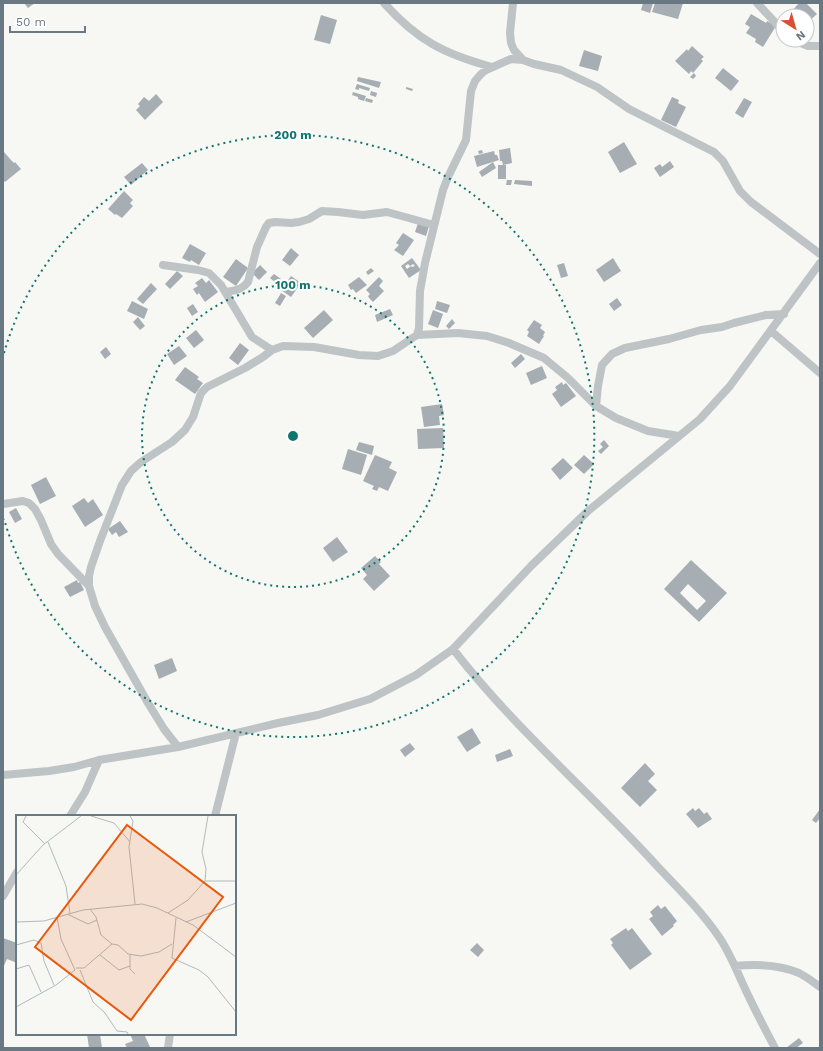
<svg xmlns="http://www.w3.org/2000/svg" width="823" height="1051" viewBox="0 0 823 1051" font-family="'Work Sans',sans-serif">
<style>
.building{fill:#a6aeb3;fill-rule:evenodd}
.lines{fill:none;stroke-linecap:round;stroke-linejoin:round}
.minor{stroke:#bec3c6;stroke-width:8}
.ring{fill:none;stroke:#0f766e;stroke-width:2;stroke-dasharray:2 4}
.inset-road{fill:none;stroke:#b1babd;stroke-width:1}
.view{fill:#e8590c;fill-opacity:0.15;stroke:#e8590c;stroke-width:2}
.inset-edge{fill:none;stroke:#687983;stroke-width:2}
.centre{fill:#0f766e;stroke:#fff;stroke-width:2}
.ring-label{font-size:12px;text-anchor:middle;font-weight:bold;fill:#0f766e;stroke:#fff;stroke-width:4;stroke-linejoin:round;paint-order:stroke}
</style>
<rect width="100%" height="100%" fill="#f7f7f4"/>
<!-- building -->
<path class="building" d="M24 3H35L28 8Z
M643 3H653L650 13 641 10Z
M655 3H683L678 19 652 12Z
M799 3H806L817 14 807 23V16H791L793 14 791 12Z
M751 14 766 23 767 21 776 26 763 47 755 42 756 39 746 33 750 27 745 24Z
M321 15 337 20 330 44 314 40Z
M692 46 704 57 701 59 703 61 693 73 691 71 689 74 675 61 687 49 688 51Z
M584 50 602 56 598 71 579 66Z
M723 68 739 81 731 91 715 78Z
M694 73 696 76 693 79 690 77Z
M358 77 381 82 379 88 357 81Z
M357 84 370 88 369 91 359 88V90L355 89Z
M406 87 413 89 412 91 406 89Z
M371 91 377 93 376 97 370 95Z
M353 92 366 96 364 101 358 99V97L352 95Z
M156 94 163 102 145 120 136 110 140 106 138 104 144 97 149 101Z
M672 97 679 100 678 103 686 107 676 127 661 120Z
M366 98 373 100 372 103 365 101Z
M744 98 752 102 743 118 735 113Z
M624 142 637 164 620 173 608 152Z
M510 148 512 163 503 165 502 161H500L499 150Z
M482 150 483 153 479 154 478 151Z
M494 151 495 155H497L499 160 477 167 474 156Z
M4 152 11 160 14 163 15 162 21 169 5 182 3 180Z
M670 161 674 167 660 177 654 168 660 164 662 167Z
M493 162 496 168 482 177 479 172Z
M142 163 148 170 131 185 124 177Z
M498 165H506V179H498Z
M507 180H512L511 185H506Z
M515 180 532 181V186L514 184Z
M124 191 133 200 130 203 133 206 122 218 116 214 115 215 108 209Z
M418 223 429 226 426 236 415 232Z
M403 233 414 240 403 256 394 250 399 245 396 243Z
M190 244 206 253 199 265 191 260 190 262 182 258Z
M291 248 299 255 290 266 282 260Z
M412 258 421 270 409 278 401 266ZM408 264 410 266 413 264 415 266 412 267 411 266 407 269 405 266Z
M613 258 621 271 604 282 596 270Z
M236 259 248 268 236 286 223 277Z
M564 263 568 276 561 278 557 265Z
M260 265 267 272 259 280 252 273Z
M371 268 374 271 368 275 366 272Z
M177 271 183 276 170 289 165 284Z
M274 274 281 279 277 284 270 278Z
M291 276 301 283 291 297 281 290Z
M359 277 367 285 356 293 353 289 351 290 348 285Z
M379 277 383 281 379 286 384 291 373 302 369 298 368 296 370 294 366 290Z
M202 278 206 283 209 280 218 292 205 302 199 293 197 295 193 289 198 286 195 283Z
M151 283 157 289 143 304 137 299Z
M281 293 286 296 280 306 275 303Z
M617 298 622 305 614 311 609 304Z
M132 301 148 309 144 319 127 311Z
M437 301 450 305 447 313 435 309Z
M193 304 198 312 192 316 187 308Z
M390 309 393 315 377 322 375 315Z
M324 310 333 320 313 338 304 328Z
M433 310 443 314 438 328 428 324Z
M138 317 145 326 140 330 133 322Z
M452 319 455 323 449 329 446 326Z
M534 320 542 325 540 328 545 332 543 336H544L539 344 527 336 529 332 527 330Z
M196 330 204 340 194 348 186 338Z
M240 343 249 350 238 365 229 358Z
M179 346 187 356 174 365 167 354Z
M106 347 111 354 105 359 100 352Z
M521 354 525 359 515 368 511 363Z
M542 366 547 378 531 385 526 373Z
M185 367 199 377 197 379 203 383 195 394 175 380Z
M562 382 563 385 566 383 576 396 561 407 552 394 557 390 555 387Z
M442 404 444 415 439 416 440 425 424 427 421 407Z
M443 428 444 448 418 449 417 429Z
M604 440 609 446 601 454 598 451 603 447 600 444Z
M359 442 374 446 372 455 356 450Z
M348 449 367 455 361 475 342 469Z
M375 455 392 462 389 468 397 472 388 491 379 487 377 491 372 489 374 486 363 481Z
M584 455 594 464 584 474 574 465Z
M563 458 573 468 560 480 551 469Z
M46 477 56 496 40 504 31 485Z
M84 498 88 503 93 499 103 515 85 527 72 506Z
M16 508 22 519 15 523 9 512Z
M120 521 128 532 119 537 116 532 112 535 108 529Z
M337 537 348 552 333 562 323 548Z
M375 556 381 562 379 564 390 576 374 591 363 579 367 575 361 568Z
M691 560 727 593 699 622 664 589ZM688 584 706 601 697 610 680 593Z
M77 580 78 583 80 582 84 590 70 597 64 587Z
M172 658 177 671 159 679 154 665Z
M472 728 481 743 467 752 457 737Z
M410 743 415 749 405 757 400 750Z
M510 749 513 756 497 762 495 755Z
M645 763 655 774 648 781 657 790 640 807 621 788Z
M693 808 695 811 699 808 704 814 707 812 712 819 698 828 686 814Z
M820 809V818L816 823 812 820Z
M658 905 661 909 665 906 677 921 673 925 674 926 662 936 649 919 653 916 650 912Z
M626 928 628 931 632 928 652 954 630 970 611 945 613 943 610 939Z
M3 938 17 943V963L7 959 3 968Z
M477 943 484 950 478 957 470 950Z
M87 1034H100L102 1048H89Z
M130 1034H144L150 1047 127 1048 125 1044 133 1041Z
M799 1038 803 1043 796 1048H786Z"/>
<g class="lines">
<!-- minor -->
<path class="minor" d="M384 3C417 40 444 54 492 67
M513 3 510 33 511 43 514 50 523 60 534 64 561 70 597 87 629 109 714 152 723 161 740 191 751 202 820 254
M757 3 783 31
M793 40 808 46H820
M163 265 198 270 209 273 221 285 252 337 272 350
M226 292C235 290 242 290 248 282L257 247 266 227 269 223 275 222 291 223 299 222 309 219 322 211 338 212 363 215 387 212 434 225
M771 331 820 373
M417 335 458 333 487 336 509 343 544 358 568 378 596 406 616 418 648 431 679 436
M596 406 598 386 602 365 612 354 625 348 669 339 701 330 722 327 734 323 766 315 784 314
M3 504 23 501 29 503 35 509 41 520 51 544 58 554 89 586 95 606 105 627 148 703 164 729 178 747
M89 586V576L91 567 100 541 122 485 131 471 141 462 172 442 185 430 193 417 201 393 207 387 245 368 263 357 272 350 283 346 314 347 359 355 378 356 393 351 417 335 419 328 420 291 425 263 443 190 448 177 466 140 471 91 475 81 481 74 486 70 511 59 523 60
M453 649C514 728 591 793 658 867 679 889 702 912 719 937 732 956 739 977 749 997 757 1014 766 1031 775 1048
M3 775 49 771 74 767 99 760 178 747 278 723 318 715 370 699 416 675 453 649 531 566 588 511 700 419 730 386 820 263
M70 816 85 792 99 760
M215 816 236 733
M3 896 17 872
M735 966C756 964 780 965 799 973 807 977 813 982 820 987
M168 1048 170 1034"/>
</g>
<!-- distance rings -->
<g class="ring">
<circle cx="293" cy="436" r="151"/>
<path d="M4 353A301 301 0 1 1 4 519"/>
</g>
<!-- overview -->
<g transform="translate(16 815)">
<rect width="220" height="220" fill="#f7f7f4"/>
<path class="inset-road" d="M10 1 7 7 29 29M75 1 98 8 114 27M114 1 117 6 113 32 119 89M32 27 50 71 54 98M0 60 27 30 65 1M189 66H220M74 94 80 102 85 120 96 129M152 98 172 85 189 66 190 54 186 37 192 1M51 99 72 109 81 105M160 103 156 143 183 155 192 162 220 197M0 107 28 106 67 95 126 89 141 93 177 110 220 142M170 107 220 88M0 130 18 125 25 128 28 146 38 170M84 140 103 155 114 151M114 140V154L119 159M60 153H68L96 129 102 130 112 139 125 141 143 137 156 129M0 154 13 150 25 177M64 155 77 187 89 198 101 216 111 217 112 219M0 192 40 170 59 155 45 124 41 102"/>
<path class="view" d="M111 10 207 82 115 205 19 132Z"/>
<rect width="220" height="220" class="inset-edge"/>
</g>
<circle cx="293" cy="436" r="6" class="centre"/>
<g class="ring-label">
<text x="293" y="139">200 m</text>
<text x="293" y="289">100 m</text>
</g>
<!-- border -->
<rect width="823" height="1051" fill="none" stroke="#687983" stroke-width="8"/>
<!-- north arrow -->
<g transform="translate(795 28) rotate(143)"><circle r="19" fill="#ffffff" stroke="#c3c9cd"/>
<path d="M0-3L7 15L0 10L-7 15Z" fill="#d85033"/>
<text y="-6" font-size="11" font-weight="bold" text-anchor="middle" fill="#687983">N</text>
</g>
<!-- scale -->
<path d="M10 26v6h75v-6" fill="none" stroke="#687983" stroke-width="2"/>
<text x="16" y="26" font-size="12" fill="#687983" stroke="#ffffff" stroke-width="3" paint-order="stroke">50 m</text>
</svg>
